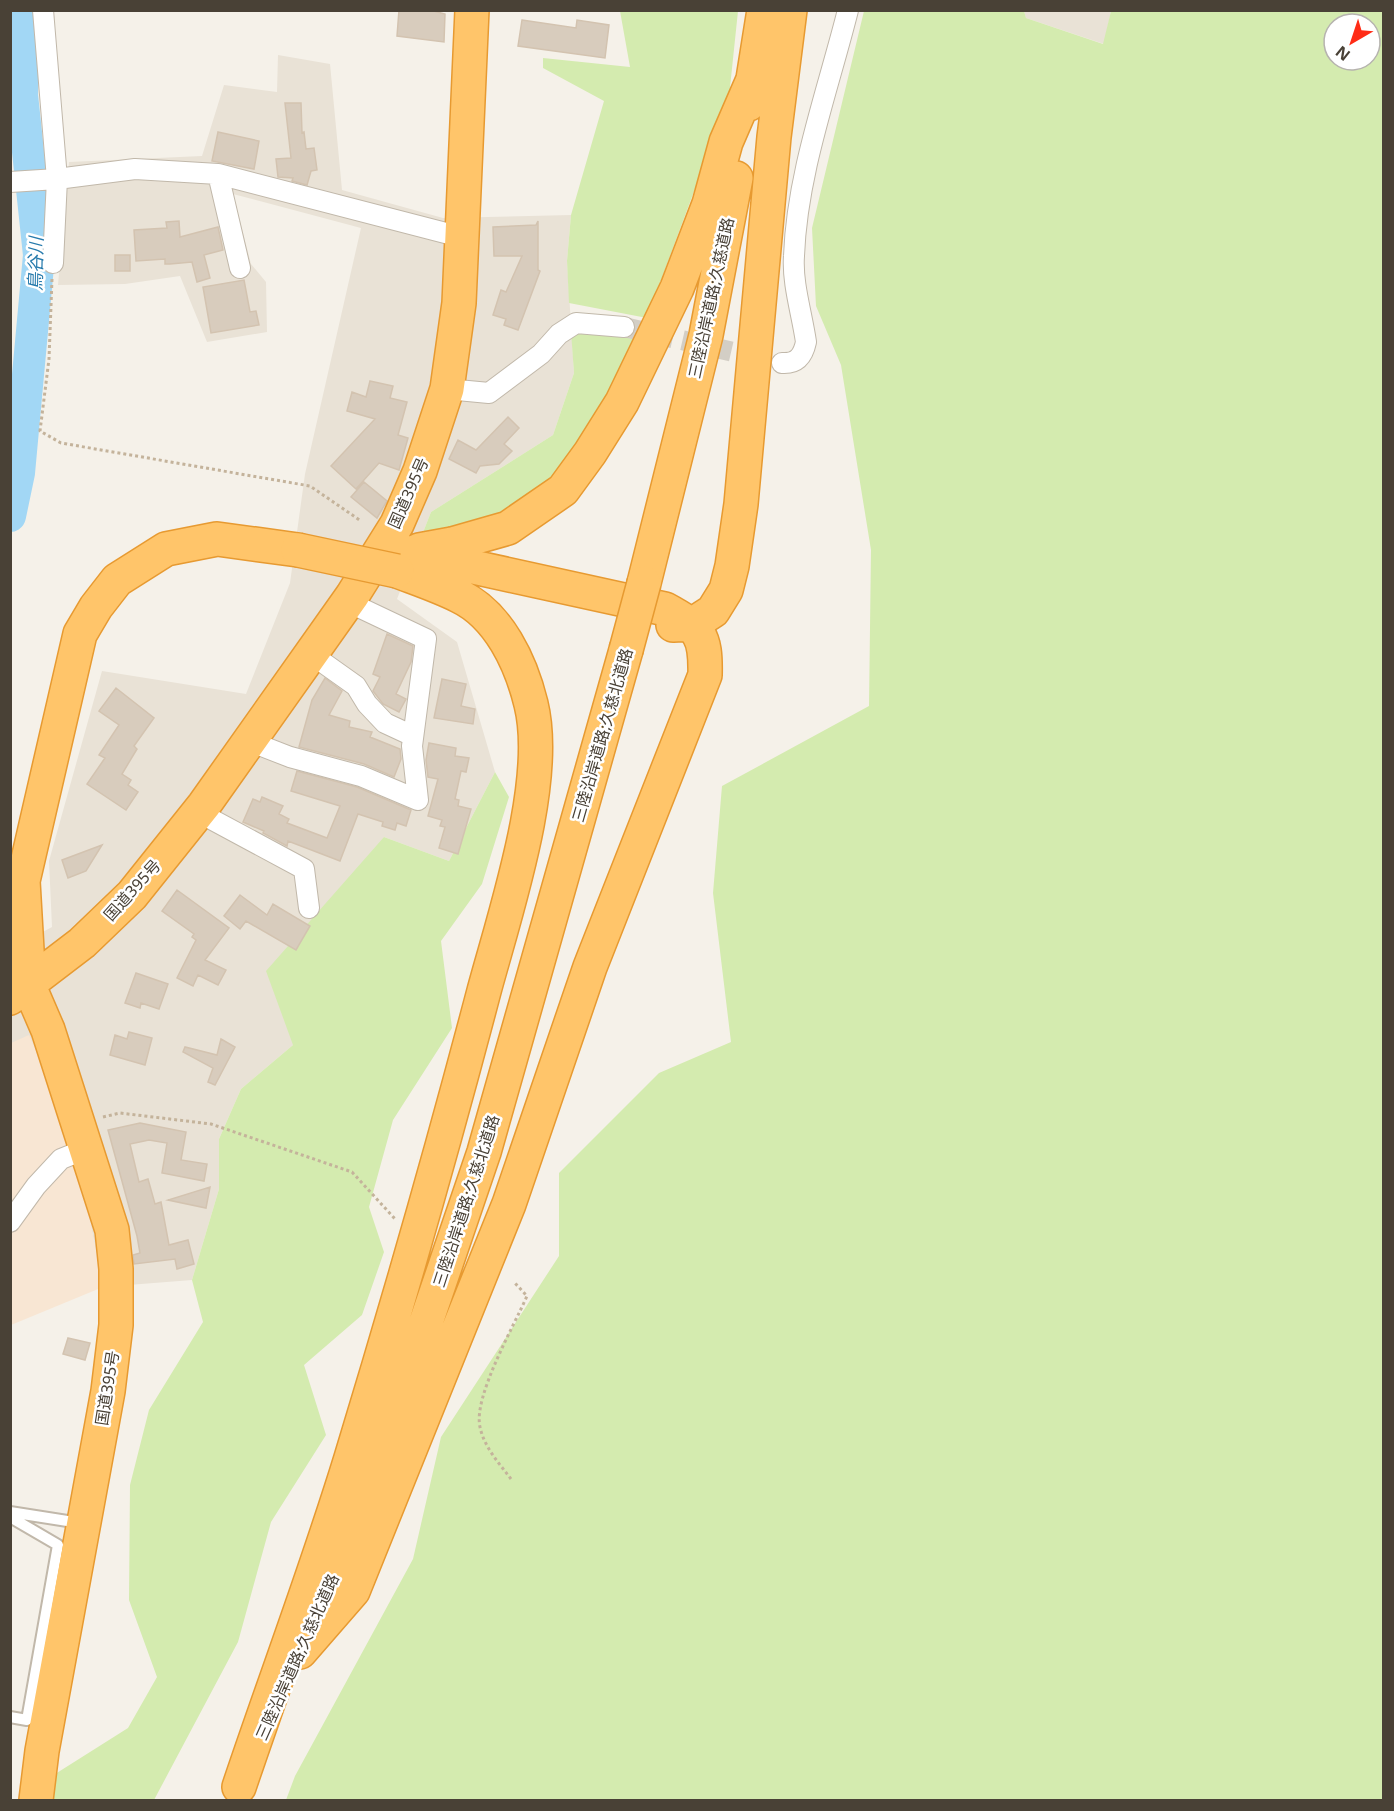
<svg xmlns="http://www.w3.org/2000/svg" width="1394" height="1811" viewBox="0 0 1394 1811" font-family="'Noto Sans','Noto Sans JP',sans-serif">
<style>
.residential{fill:#e9e2d6}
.commercial{fill:#f8e6d3}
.green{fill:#d4ebaf;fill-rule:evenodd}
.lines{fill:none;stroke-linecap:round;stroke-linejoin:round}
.river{stroke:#a2d7f5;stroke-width:32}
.building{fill:#d8ccbd;stroke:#d3c3b0;stroke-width:1.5}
.street-tunnel{stroke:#d3cec5;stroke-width:20;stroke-dasharray:20 10;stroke-linecap:butt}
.lane-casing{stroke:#c1b8aa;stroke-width:14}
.street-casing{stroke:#c1b8aa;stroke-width:22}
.highway-casing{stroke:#e79a31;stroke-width:36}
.path{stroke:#c4b39b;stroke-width:3;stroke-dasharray:3 3;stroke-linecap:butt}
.lane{stroke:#fff;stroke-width:10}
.street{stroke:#fff;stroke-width:20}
.highway{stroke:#ffc56a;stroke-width:33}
.highway-bridge-casing{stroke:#e79a31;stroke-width:36;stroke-linecap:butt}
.highway-bridge{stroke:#ffc56a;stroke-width:33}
.labels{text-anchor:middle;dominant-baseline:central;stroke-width:5;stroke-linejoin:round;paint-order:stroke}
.street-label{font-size:16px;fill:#494136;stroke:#fff}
.water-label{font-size:18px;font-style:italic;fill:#267aac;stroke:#fff}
</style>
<rect width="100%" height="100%" fill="#f5f1e9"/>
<!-- residential -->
<path class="residential" d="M1024 11H1111L1104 44 1026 18Z
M278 55 330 64 342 190 443 218 571 215 567 261 574 373 553 435 431 512 397 599 457 642 495 772 449 861 384 837 293 1045 241 1089 219 1139V1189L192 1280 103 1287 80 1171 11 1043V949L52 927 49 861 102 671 246 694 290 583 305 474 361 228 233 194 251 264 266 282 267 332 207 342 180 276 125 284 58 285 69 162 202 156 224 85 277 92Z"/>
<!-- commercial -->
<path class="commercial" d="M29 1035 73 1133 103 1287 11 1325V1043Z"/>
<!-- green -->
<path class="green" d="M620 11H738L729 97 647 318 569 303 567 261 571 215 604 101 543 68V58L630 67Z
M864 11H1024L1026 18 1103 44 1111 11H1383V1800H286L295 1776 413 1559 441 1437 559 1256V1173L659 1073 731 1042 713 893 722 786 869 706 871 550 841 365 816 306 812 228ZM1334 24H1370V60H1334Z
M571 332 638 339 569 464 503 518 422 535 431 512 553 435 574 373Z
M495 772 509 797 482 884 441 941 452 1028 393 1120 369 1207 384 1252 362 1315 304 1365 326 1435 271 1522 238 1642 154 1800H49L52 1776 128 1728 157 1677 129 1600 130 1485 149 1410 203 1322 192 1280 219 1189V1139L241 1089 293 1045 266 971 384 837 449 861Z"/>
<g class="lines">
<!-- river -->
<path class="river" d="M10 516 19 473 39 255 22 95 24 10"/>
</g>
<!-- building -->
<path class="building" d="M399 10H430L445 14 444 42 397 36Z
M522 20 576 28 577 20 609 25 605 58 518 46Z
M285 103H301L302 133 304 132 306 149 314 148 317 170 311 171 307 185 292 181 293 178 278 177 276 159 291 158Z
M218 132 259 141 254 169 212 161Z
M179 221 180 237 218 227 223 250 204 255 210 278 197 282 192 262 170 264H165V259L136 261 134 230 167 228 166 222Z
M538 221V270L540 271 518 330 504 325 506 319 493 315 501 290 506 292 522 256H494L493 227 536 225Z
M115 255H130V271H115Z
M244 280 250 312 256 311 259 325 211 333 203 287Z
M370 381 393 386 390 398 407 402 398 435 408 438 399 470 379 463 356 489 331 466 375 419 347 411 352 392 366 397Z
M508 417 519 428 504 444 512 451 499 464 480 466 476 473 449 459 458 440 476 450Z
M364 482 387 501 377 518 351 497Z
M387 634 413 646 411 662 396 694 406 699 399 712 383 704 373 691 380 677 373 674Z
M325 678 342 691 329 715 350 721 349 727 372 732 370 737 400 749 401 759 394 777 364 764 299 747 312 700Z
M442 679 466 684 461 706 475 709 473 724 434 718Z
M116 688 154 718 134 746 137 749 122 774 131 780 128 785 138 792 126 810 87 784 105 758 99 755 119 725 99 711Z
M429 743 456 748 455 756 469 758 466 772 461 771 455 799 459 800 458 806 471 809 458 854 439 848 445 827 440 826 442 820 428 816 438 779 428 777 426 760Z
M297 771 357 787 411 810 406 826 397 823 395 830 382 826 383 822 358 814 340 861 288 841 287 846 263 833 264 831 243 822 253 799 260 802 262 797 283 806 279 814 289 819 287 823 327 838 340 806 291 791Z
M102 845 86 871 68 878 62 860Z
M177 890 229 928 205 960 226 970 218 985 198 975 193 986 177 978 196 940 192 937 194 934 162 911Z
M240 895 267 915 273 904 310 926 296 950 246 921 240 929 224 916Z
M136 973 168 984 159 1009 141 1003 140 1008 125 1003Z
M129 1032 152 1038 145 1065 110 1055 115 1035 127 1039Z
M221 1039 235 1047 215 1085 208 1082 213 1068 183 1052 185 1047 217 1055Z
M140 1123 186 1132 181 1160 207 1164 204 1181 162 1173 167 1143 149 1140 130 1144 139 1182 148 1179 155 1204 161 1202 169 1245 188 1240 194 1264 177 1269 175 1259 134 1264 133 1255 140 1253 137 1236 108 1130Z
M210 1187 206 1208 168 1200Z
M68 1338 90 1343 85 1360 63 1354Z"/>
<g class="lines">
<!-- street-tunnel -->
<path class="street-tunnel" d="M624 327 764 359"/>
<defs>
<path id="lane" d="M10 1512 80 1523
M10 1517 58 1545 27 1720 10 1717"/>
<path id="street" d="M43 10 57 179 53 263
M218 174 240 268
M10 182 57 179 135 169 218 174 461 237
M782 363C797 364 803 356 806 342 802 314 792 283 794 256 797 173 828 90 848 10
M447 389 489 393 541 354 559 334 576 323 624 327
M311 654 356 686 367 704 385 723 413 736
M249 741 290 757 361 776 418 800 412 746 426 639 348 602
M198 812 304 869 309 908
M10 1222 36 1186 61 1159 86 1149"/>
<path id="highway" d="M749 104 764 10
M419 550 452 544 508 528 563 490 590 453 622 402 677 288 709 204 726 142 752 82
M644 583 706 335 736 178
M673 625 693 624 713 611 726 590 732 566 741 504 774 137 790 10
M10 942 48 1030 112 1230 116 1269V1325L108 1391 42 1751 36 1800
M28 967 23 881 80 634 96 607 117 580 166 549 217 539 298 550
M10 998 82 943 132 895 204 805 352 596 397 524 420 471 447 389 459 303 472 10
M332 1580 389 1431 484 1152 626 650
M300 1652 353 1591 509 1204 590 967 705 675C706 635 700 628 665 609L405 552
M239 1787C276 1677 317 1569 351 1458 398 1304 443 1147 484 991 505 913 550 781 531 704 521 663 499 615 459 596 439 586 418 579 397 571"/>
</defs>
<!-- lane casing -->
<use href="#lane" class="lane-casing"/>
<!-- street casing -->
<use href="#street" class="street-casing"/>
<!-- highway casing -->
<use href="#highway" class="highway-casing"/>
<!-- path -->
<path class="path" d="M52 279 49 359 40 431 61 443 310 486 361 521
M103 1117 120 1113 211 1124 352 1172 396 1220
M511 1479C499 1463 484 1447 480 1427 473 1397 514 1326 527 1296L514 1282"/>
<!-- lane -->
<use href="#lane" class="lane"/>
<!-- street -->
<use href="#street" class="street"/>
<!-- highway -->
<use href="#highway" class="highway"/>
<defs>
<path id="highway-bridge" d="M298 550 397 571
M626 650 644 583"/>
</defs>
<!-- highway-bridge casing -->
<use href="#highway-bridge" class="highway-bridge-casing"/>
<!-- highway-bridge -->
<use href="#highway-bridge" class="highway-bridge"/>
</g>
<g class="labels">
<!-- street labels -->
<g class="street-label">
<text transform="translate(711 298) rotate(-78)">三陸沿岸道路;久慈道路</text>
<text transform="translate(408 493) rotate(-66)">国道395号</text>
<text transform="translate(602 735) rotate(-74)">三陸沿岸道路;久慈北道路</text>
<text transform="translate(132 890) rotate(-48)">国道395号</text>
<text transform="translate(466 1201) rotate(-72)">三陸沿岸道路;久慈北道路</text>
<text transform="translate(107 1388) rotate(-81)">国道395号</text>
<text transform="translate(297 1657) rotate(-66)">三陸沿岸道路;久慈北道路</text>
</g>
<!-- water labels -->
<g class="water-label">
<text transform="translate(35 264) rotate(-89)">鳥谷川</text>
</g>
</g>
<!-- border -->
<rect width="1394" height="1811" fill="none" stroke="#494136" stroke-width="24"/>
<!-- north arrow -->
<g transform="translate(1352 42) rotate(219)"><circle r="28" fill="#ffffff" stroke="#b6b3af" stroke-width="1.5"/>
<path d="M0-4.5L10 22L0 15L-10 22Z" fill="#ff2c16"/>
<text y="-9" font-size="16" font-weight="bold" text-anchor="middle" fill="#494136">N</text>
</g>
</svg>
